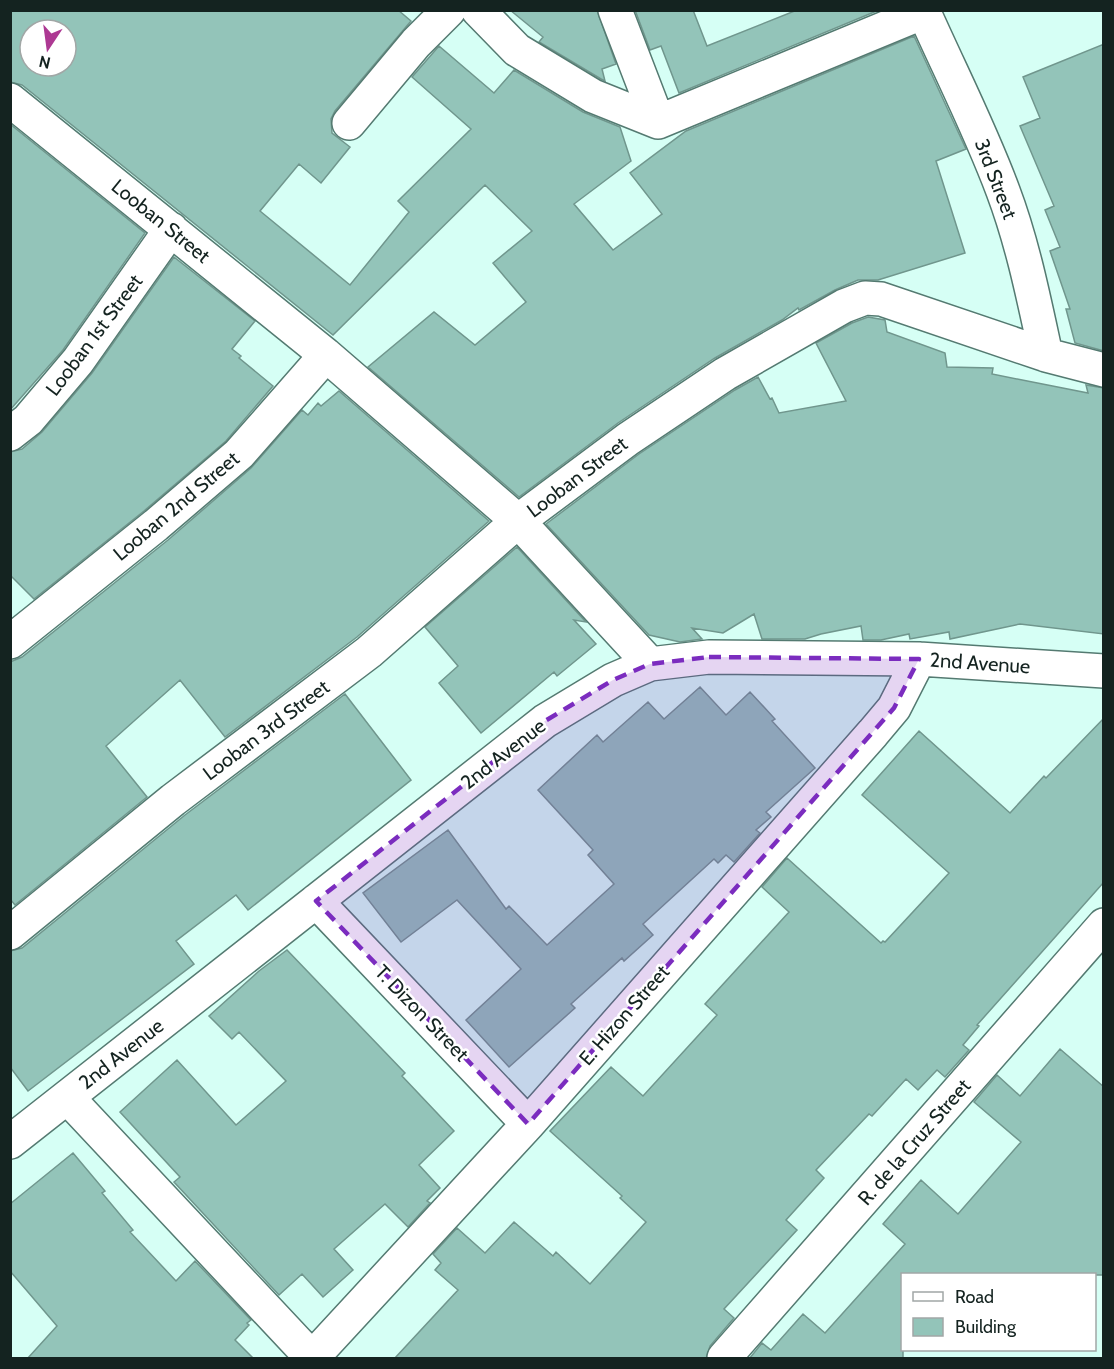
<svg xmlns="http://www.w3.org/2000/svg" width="1114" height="1369" viewBox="0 0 1114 1369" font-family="Cabin,sans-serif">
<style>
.building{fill:#93c4b9;stroke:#70968d;stroke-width:1.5;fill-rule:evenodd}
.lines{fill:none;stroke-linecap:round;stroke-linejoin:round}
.minor-casing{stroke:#547a71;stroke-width:36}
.minor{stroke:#fff;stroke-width:33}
.marked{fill:#7b2cbf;fill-opacity:0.2;stroke:#7b2cbf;stroke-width:4.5;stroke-dasharray:12 8;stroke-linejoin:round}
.labels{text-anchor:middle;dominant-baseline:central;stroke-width:5;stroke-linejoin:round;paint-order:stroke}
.street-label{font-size:20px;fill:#142320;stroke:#fff}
</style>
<rect width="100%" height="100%" fill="#d6fff5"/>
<!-- building -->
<path class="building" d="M10 10H398L411 21 335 111 331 119 332 133 350 147 321 183 299 164 260 211 350 285 409 212 398 201 471 129 412 77 439 46 494 93 514 70 583 112 620 127 631 161 574 204 613 250 662 214 630 173 686 131 914 36 966 149 936 161 965 253 878 280H858L835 290 799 310 798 308 782 320 715 358 618 423 519 497 368 367 434 312 475 345 526 302 493 263 532 231 485 185 333 335 22 85 10 82ZM30 30H66V66H30Z
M510 10H597L616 64 602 69 605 81 601 79 539 42 543 37Z
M635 10H693L707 46 797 10H879L679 93 661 46 650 50Z
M1104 44V351L1075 343 1066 309H1070L1050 251 1060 247 1045 210 1054 206 1020 126 1040 118 1023 77Z
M10 124 145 233 63 350 10 410Z
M174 257 255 321 232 349 241 356 239 358 273 386 226 441 144 511 34 599 10 575V452L22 449 42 432 92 373Z
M868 317 885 320 887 332 945 353 947 367 993 368 992 374 1088 393 1086 385 1104 388V634L1020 624 950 639 949 632 910 639 909 634 881 640H863L861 626 821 634 805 639H762L754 614 723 633 692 628 702 639 680 642 649 635 546 524 639 454 735 390 758 377 770 399 772 398 779 413 846 401 816 343 852 323Z
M339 391 489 521 357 637 225 737 180 680 106 746 147 797 15 905 10 899V662L22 657 168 540 251 468 302 410 308 415 318 403 321 406Z
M517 547 586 622 574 620 596 644 557 676 554 672 481 733 439 683 458 666 425 627Z
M700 687 726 715 750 692 775 719 772 721 815 768 766 812 771 817 756 830 760 833 734 862 726 855 718 863 714 859 643 924 653 935 624 961 622 958 571 1004 575 1008 509 1067 466 1020 521 969 457 900 401 942 363 893 448 830 506 909 509 906 547 945 614 884 588 855 593 850 538 790 597 735 603 742 648 702 664 719Z
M345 694 411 780 248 910 236 895 176 941 194 964 28 1091 10 1067V951L22 948 185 815Z
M1104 718V882L977 1025 979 1026 963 1045 969 1050 945 1077 937 1070 918 1090 906 1079 872 1116 869 1114 816 1170 824 1178 786 1220 797 1230 724 1309 734 1318 710 1346 706 1359H394L458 1290 435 1270 441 1263 433 1254 457 1228 485 1253 514 1222 553 1256 556 1252 590 1284 646 1222 620 1198 622 1196 550 1131 611 1067 643 1096 717 1015 705 1004 789 912 762 887 787 858 881 943 883 941 885 942 949 873 862 795 919 731 1010 813 1044 776 1046 778Z
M287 950 405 1073 402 1076 454 1131 419 1165 440 1188 427 1201 430 1203 408 1227 385 1204 334 1249 353 1270 323 1297 302 1274 279 1295 174 1182 180 1177 120 1112 177 1060 236 1125 286 1081 239 1032 232 1039 209 1016 259 971Z
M1060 1049 1104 1087V1275H903V1359H749L762 1343 771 1350 803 1314 825 1333 905 1244 883 1224 921 1180 958 1214 1021 1142 974 1102 997 1075 1020 1096Z
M73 1153 105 1191 102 1193 133 1230 130 1232 176 1281 195 1261 251 1320 247 1323 249 1325 235 1340 254 1359H27L57 1326 10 1271V1204Z"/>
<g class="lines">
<defs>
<path id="minor" d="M478 10 517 50 593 96 658 122 924 12
M615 10 658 122
M923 10C950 71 980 129 1003 191 1023 244 1034 300 1046 355
M10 100 326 355 518 521 650 664
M349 123 416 43 449 10
M10 434 28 420 78 361 171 229
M10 642 156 525 239 454 326 355
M316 901 528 1124
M10 933 173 800 369 652 518 521 628 439 725 374 844 306 865 298 881 299 1046 355 1104 370
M67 1097 312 1358
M10 1142 545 721 613 680 650 664 709 657 919 659 1104 671
M312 1358 528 1124 873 733 894 708 919 659
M724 1358 1104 925"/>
</defs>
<!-- minor casing -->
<use href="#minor" class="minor-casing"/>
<!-- minor -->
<use href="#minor" class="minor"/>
</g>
<!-- marked area -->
<path class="marked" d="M709 657 919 659 894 708 528 1124 316 901 545 721 613 680 650 664Z"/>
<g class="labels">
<!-- street labels -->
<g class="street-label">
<text transform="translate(996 179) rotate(69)">3rd Street</text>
<text transform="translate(161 221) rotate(39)">Looban Street</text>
<text transform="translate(94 335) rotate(-53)">Looban 1st Street</text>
<text transform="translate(577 477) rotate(-37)">Looban Street</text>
<text transform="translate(176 506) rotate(-40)">Looban 2nd Street</text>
<text transform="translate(980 663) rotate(4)">2nd Avenue</text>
<text transform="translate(266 730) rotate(-37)">Looban 3rd Street</text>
<text transform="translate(503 754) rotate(-38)">2nd Avenue</text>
<text transform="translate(422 1013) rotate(46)">T. Dizon Street</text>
<text transform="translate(624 1015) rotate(-49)">E. Hizon Street</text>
<text transform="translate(121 1054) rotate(-38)">2nd Avenue</text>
<text transform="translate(914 1142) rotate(-49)">R. de la Cruz Street</text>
</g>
</g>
<!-- border -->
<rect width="1114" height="1369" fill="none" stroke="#142320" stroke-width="24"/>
<!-- legend -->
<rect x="901" y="1273" width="195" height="78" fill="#ffffff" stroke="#a1a7a6" stroke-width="1.5"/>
<rect x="913" y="1292" width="30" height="9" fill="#ffffff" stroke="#a1a7a6" stroke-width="1.5"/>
<text x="955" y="1303" font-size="18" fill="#142320">Road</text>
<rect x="913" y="1318" width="30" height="18" fill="#93c4b9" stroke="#a1a7a6" stroke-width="1.5"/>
<text x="955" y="1333" font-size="18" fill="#142320">Building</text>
<!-- north arrow -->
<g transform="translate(48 48) rotate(193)"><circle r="28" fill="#ffffff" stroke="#a1a7a6" stroke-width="1.5"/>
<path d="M0-4.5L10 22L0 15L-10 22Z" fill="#ad3993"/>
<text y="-9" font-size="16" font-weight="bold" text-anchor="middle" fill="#142320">N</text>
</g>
</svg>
